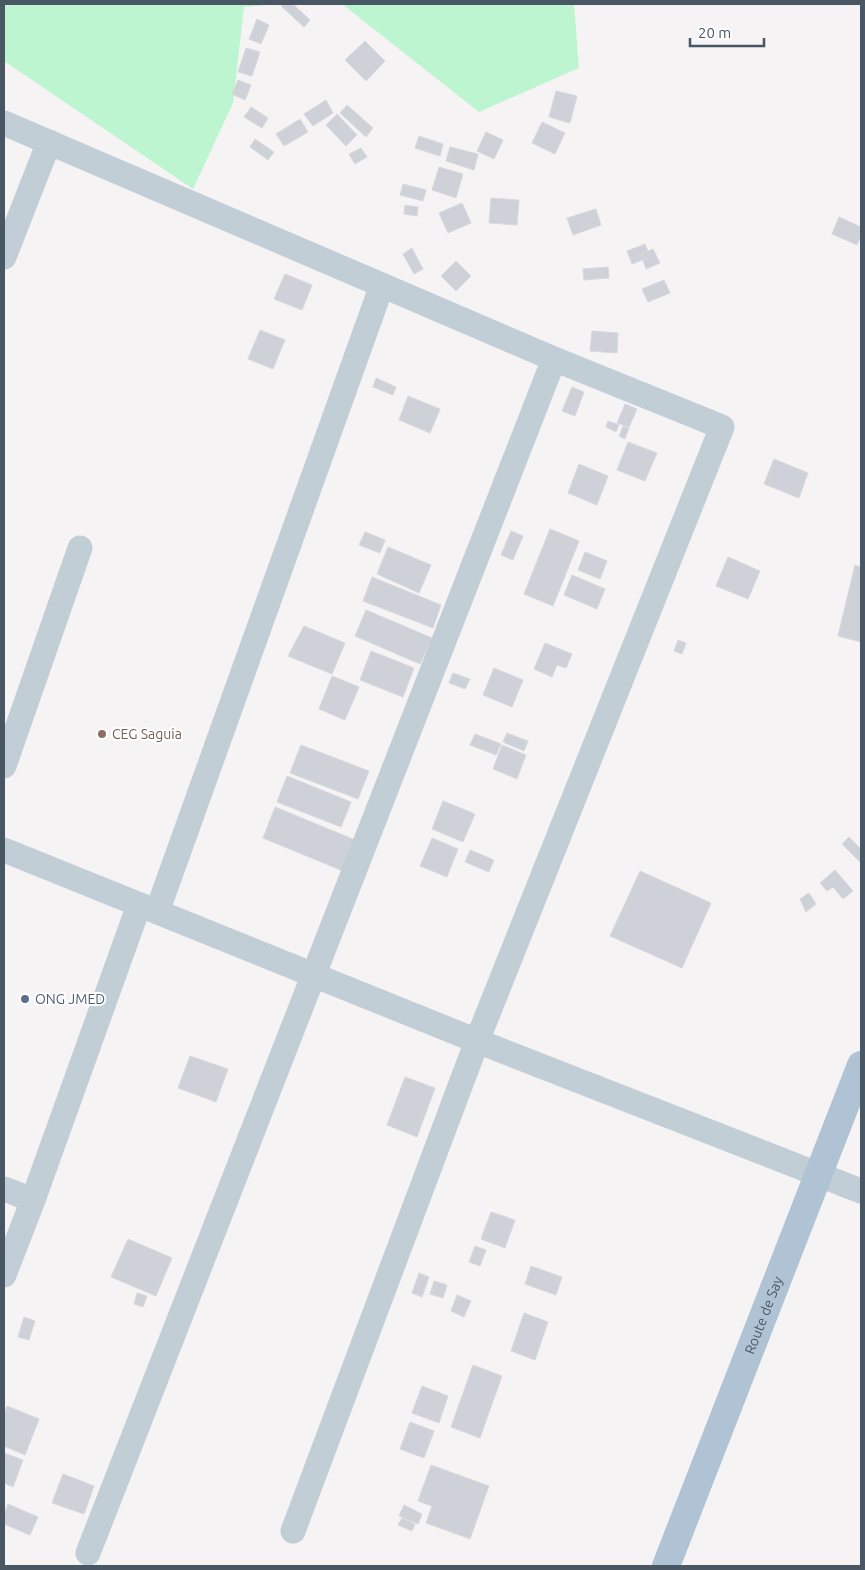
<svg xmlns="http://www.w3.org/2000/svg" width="865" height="1570" viewBox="0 0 865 1570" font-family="Ubuntu,sans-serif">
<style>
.green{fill:#bef5d1}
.building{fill:#ced2d8;stroke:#d6d9de}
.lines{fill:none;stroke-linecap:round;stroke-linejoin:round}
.minor{stroke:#c2ced5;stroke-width:25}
.major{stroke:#b0c3d4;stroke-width:28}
.education-dot{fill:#8d6e63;stroke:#fff;stroke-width:2}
.service-dot{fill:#5c6f8a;stroke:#fff;stroke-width:2}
.labels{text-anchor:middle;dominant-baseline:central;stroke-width:4;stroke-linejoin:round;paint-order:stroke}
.education-label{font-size:14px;fill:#785e54;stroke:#fff;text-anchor:start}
.service-label{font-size:14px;fill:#4e5e75;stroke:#fff;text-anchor:start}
.street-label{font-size:14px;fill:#485763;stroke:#fff}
</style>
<rect width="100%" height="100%" fill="#f5f3f3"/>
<!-- green -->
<path class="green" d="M4 4H268L267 5 244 7 233 103 193 189 4 61Z
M342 4H574L579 68 479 112Z"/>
<!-- building -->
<path class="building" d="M283 4H293L310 20 304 27 281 6Z
M257 19 269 25 261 44 249 39Z
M365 41 385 61 366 81 345 60Z
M246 48 260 52 252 76 238 72Z
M238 80 251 85 245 100 232 94Z
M556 91 577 96 570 123 549 117Z
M326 100 333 113 313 126 304 114Z
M347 105 373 128 366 137 340 113Z
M251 107 268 118 262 128 244 117Z
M337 114 357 135 346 146 326 125Z
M300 119 308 132 284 146 276 134Z
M542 122 565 133 555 154 532 143Z
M486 132 503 140 494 159 477 151Z
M419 136 443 144 440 156 415 148Z
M255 139 274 152 268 160 250 147Z
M450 147 478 154 474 170 446 161Z
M361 148 367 157 355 164 349 154Z
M439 167 463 174 456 198 432 190Z
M403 184 426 190 423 201 400 195Z
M491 198 519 200 517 225 489 223Z
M462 203 471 223 448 233 439 213Z
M405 205 418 207 417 216 404 214Z
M596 209 601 225 573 235 567 218Z
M839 217 861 227V236L857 245 832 234Z
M645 244 650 257 632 264 627 251Z
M412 248 423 269 414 274 403 254Z
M653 249 660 263 646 269 641 254Z
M456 261 471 276 456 291 441 276Z
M608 267 609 278 584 280 583 269Z
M285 274 312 285 302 310 274 299Z
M664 280 670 293 648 302 642 289Z
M260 330 285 340 273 369 248 359Z
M592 331 618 333 617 353 590 351Z
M376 378 396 387 393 395 373 387Z
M572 387 584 392 575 416 562 411Z
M408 396 440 409 430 433 399 420Z
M625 404 637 409 629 427 617 423Z
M608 421 619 425 616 432 606 427Z
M623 426 629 428 625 439 619 436Z
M628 442 657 453 645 481 617 470Z
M774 459 808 473 799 498 764 484Z
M579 464 608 476 597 505 568 493Z
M550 529 579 541 553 606 524 594Z
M511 531 523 536 513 560 501 555Z
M365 532 385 540 380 553 359 545Z
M388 547 431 565 419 593 377 574Z
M585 552 607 561 600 579 578 570Z
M728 557 760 571 748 599 716 586Z
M855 565 861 567V642L838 636Z
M572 575 605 589 597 609 564 595Z
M372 577 441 605 433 628 363 601Z
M366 610 432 638 420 664 355 636Z
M304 626 345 643 332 674 288 656Z
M678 640 686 643 682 654 674 651Z
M545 643 572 654 566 668 557 665 552 677 534 669Z
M371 651 414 668 403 697 360 680Z
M494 668 523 680 512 707 483 695Z
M453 673 470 679 465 689 449 683Z
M332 676 359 687 345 720 319 709Z
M507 733 528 741 524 751 503 742Z
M475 734 501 744 496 755 470 745Z
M301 745 369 771 358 799 290 773Z
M502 745 526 755 517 779 493 769Z
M287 776 351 802 341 827 277 802Z
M443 801 475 814 463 842 432 829Z
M275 807 355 840 343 871 263 838Z
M849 837 861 849V860L860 862 842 844Z
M432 838 458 849 447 877 420 866Z
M470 850 494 860 489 872 465 862Z
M835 870 853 891 843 899 833 887 827 891 820 883Z
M640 871 711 903 682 968 610 936Z
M809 893 816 904 806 912 800 899Z
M190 1056 228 1069 216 1102 178 1088Z
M405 1077 435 1088 417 1137 387 1125Z
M491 1212 515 1220 505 1248 481 1239Z
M128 1239 172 1258 156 1296 111 1277Z
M475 1246 486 1250 480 1266 469 1262Z
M531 1266 562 1277 556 1295 525 1284Z
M419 1273 429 1277 422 1297 412 1293Z
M434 1281 447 1285 443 1298 430 1294Z
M137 1293 147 1296 143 1307 134 1304Z
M457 1295 471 1301 464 1317 451 1311Z
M524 1313 548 1322 535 1360 511 1351Z
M24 1317 35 1321 29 1340 18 1337Z
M473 1365 502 1376 480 1438 451 1427Z
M422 1386 448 1396 439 1423 412 1413Z
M7 1406 39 1419 25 1455 4 1446V1414Z
M410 1422 434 1431 424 1458 400 1449Z
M4 1453 23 1460 13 1487 4 1483Z
M431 1465 489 1486 470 1539 426 1523 432 1506 418 1501Z
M63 1474 94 1486 84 1514 52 1503Z
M8 1504 38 1517 30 1535 4 1524V1515Z
M404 1505 422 1514 418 1524 399 1516Z
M402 1518 415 1524 412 1531 398 1525Z"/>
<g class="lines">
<!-- minor -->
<path class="minor" d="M4 123 554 359 722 427 477 1041 293 1531
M4 257 49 142
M4 766 80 548
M4 850 477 1041 861 1191
M157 912 382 285
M4 1189 33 1200
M4 1275 33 1200 139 905
M88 1553 554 359"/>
<!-- major -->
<path class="major" id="s1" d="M666 1566 861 1065"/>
</g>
<!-- markers -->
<circle class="education-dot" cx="102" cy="734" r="5"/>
<circle class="service-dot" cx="25" cy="999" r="5"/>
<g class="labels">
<!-- education labels -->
<g class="education-label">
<text x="112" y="734">CEG Saguia</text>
</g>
<!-- service labels -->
<g class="service-label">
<text x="35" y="999">ONG JMED</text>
</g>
<!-- street labels -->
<g class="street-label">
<text stroke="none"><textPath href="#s1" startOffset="269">Route de Say</textPath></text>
</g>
</g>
<!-- border -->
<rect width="865" height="1570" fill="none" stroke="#485763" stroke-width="10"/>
<!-- scale -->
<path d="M690 38v8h74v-8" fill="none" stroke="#485763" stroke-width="2.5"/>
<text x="698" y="38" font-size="15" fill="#485763" stroke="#ffffff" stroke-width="4" paint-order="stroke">20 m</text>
</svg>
